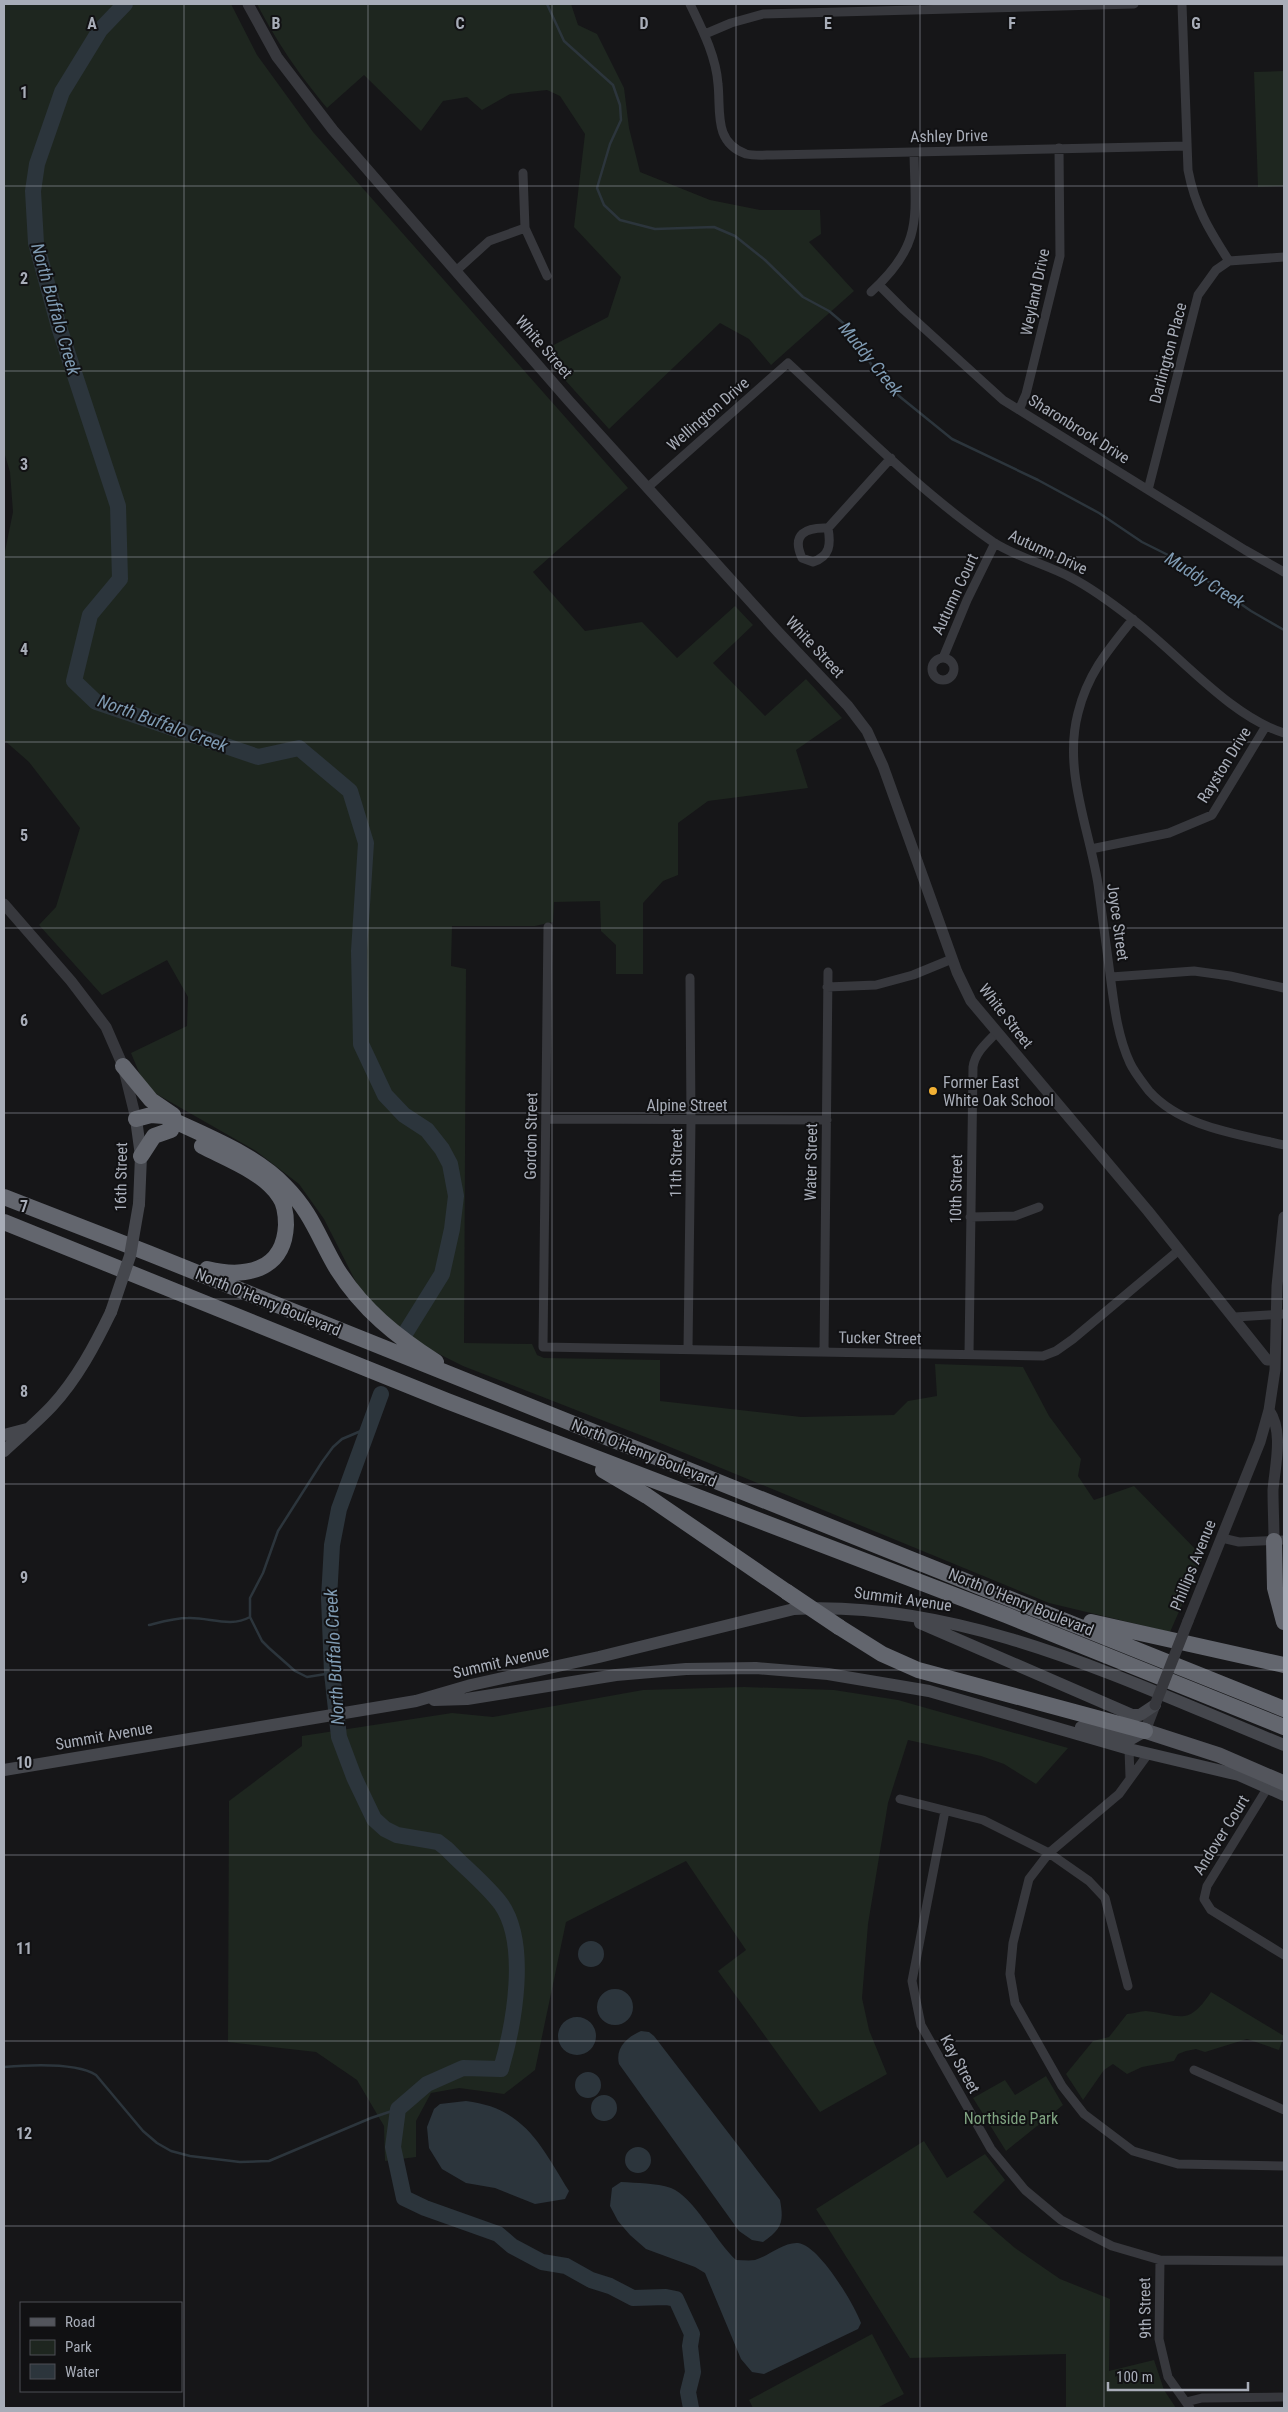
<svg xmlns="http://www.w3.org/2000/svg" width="1288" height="2412" viewBox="0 0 1288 2412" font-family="'Roboto Condensed',sans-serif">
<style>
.green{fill:#1e261f}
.water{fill:#2c353c}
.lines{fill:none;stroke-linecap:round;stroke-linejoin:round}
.stream{stroke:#2c353c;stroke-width:2.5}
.river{stroke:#2c353c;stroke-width:16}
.minor{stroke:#37383d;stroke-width:9}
.tertiary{stroke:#37383d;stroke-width:11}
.secondary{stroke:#45474d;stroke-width:12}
.primary{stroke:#53555c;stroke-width:15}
.motorway{stroke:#63666e;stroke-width:16}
.tertiary-bridge{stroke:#37383d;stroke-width:11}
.secondary-bridge{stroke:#45474d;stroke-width:12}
.motorway-bridge{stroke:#63666e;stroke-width:16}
.grid{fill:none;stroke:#a8adb8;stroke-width:1;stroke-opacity:0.55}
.poi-dot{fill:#f2b134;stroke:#111113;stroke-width:2}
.labels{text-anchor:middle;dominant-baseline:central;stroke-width:4;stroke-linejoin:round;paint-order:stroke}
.street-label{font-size:16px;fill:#a8adb8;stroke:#111113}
.poi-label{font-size:16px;fill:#a8adb8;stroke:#111113;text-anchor:start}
.park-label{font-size:16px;fill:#7fa381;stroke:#111113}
.water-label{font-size:18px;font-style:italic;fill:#7f9bb3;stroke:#111113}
.grid-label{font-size:16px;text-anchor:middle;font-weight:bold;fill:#a8adb8;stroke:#111113;stroke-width:4;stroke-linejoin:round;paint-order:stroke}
</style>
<rect width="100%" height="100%" fill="#161618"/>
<!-- green -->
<path class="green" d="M4 4H231L257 55 313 132 628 488 533 572 585 631 642 622 677 658 735 606 753 625 713 663 765 716 806 679 842 718 796 750 808 788 708 801 678 823V875L663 881 643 903V974H616V945L601 931 600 901 554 902 553 922 535 926H452L451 966 466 969 464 1343 532 1344 537 1355 544 1358 660 1360V1401L801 1417 894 1415 908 1401 937 1396 935 1364 1023 1367 1049 1416 1081 1459 1078 1476 1094 1500 1134 1486 1203 1557 1170 1632 1049 1603 653 1440 463 1366 421 1345 387 1319 360 1290 324 1219 299 1184 256 1151 153 1092 141 1077 131 1053 187 1026 188 997 167 960 102 995 39 925 56 907 80 828 29 762 4 740V556L13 512 10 472 4 452Z
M257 4H571L578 25 597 34 624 88 629 128 640 172 710 200 760 210H820L821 234 809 242 854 291 771 365 749 339 720 323 609 429 540 352 608 317 621 277 574 227 585 134 560 96 547 90 510 94 482 110 467 97 443 101 421 131 364 75 327 108C298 73 278 44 257 4Z
M1284 71V186L1258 187 1254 72Z
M744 1687 834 1690 898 1700 1068 1748 1036 1784 1004 1764 981 1756 908 1740 888 1803 868 1924 862 1998 869 2030 887 2074 820 2112 718 1971 746 1950 686 1861 566 1922 535 2070 504 2094 459 2088 431 2093 416 2121V2157L385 2161 384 2126 357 2080 316 2052 228 2042 229 1801 302 1746V1736L452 1713 493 1717 643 1690Z
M1211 1992 1284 2036 1279 2050 1247 2039 1205 2052 1196 2049 1186 2051 1178 2054 1174 2061 1142 2067 1127 2074 1113 2064 1104 2070 1083 2100 1066 2074 1093 2041 1109 2037 1127 2014C1133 2014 1140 2011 1146 2011 1181 2015 1188 2027 1211 1992Z
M1046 2076 1063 2105 1006 2151 973 2098 1005 2080 1015 2095Z
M924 2141 947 2178 985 2154 1005 2180 973 2212 1015 2248 1060 2279 1110 2299 1109 2371 1154 2360 1164 2390 1176 2408H1066V2354L910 2358 816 2209Z
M872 2334 904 2394 877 2408H753L749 2400Z"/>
<!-- water -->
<path class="water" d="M578 1954a13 13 0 1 1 26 0a13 13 0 1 1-26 0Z
M597 2007a18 18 0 1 1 36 0a18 18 0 1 1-36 0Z
M558 2036a19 19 0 1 1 38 0a19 19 0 1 1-38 0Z
M641 2031 649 2032 654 2036 780 2200C784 2222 782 2229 763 2242L752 2240 739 2231 619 2064C615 2048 627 2037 641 2031Z
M575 2085a13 13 0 1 1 26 0a13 13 0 1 1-26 0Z
M591 2108a13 13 0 1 1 26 0a13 13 0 1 1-26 0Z
M466 2101C525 2108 541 2146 569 2191L565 2199 535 2204 495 2188 466 2183 442 2169 429 2148 427 2127 434 2109 440 2104Z
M625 2160a13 13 0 1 1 26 0a13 13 0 1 1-26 0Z
M621 2182C637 2183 656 2183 671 2188 693 2196 717 2243 736 2260 742 2260 749 2261 755 2260 769 2256 783 2242 798 2243 819 2245 854 2304 861 2323L858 2329 764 2374 752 2372 741 2359 705 2273 695 2267 646 2249 630 2235 618 2221 610 2206 612 2188Z"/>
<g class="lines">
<!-- stream -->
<path class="stream" d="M547 4 564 41 613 85 620 105 621 120 610 144 597 188 604 205 620 220 655 229 714 227 735 236 765 260 803 297 829 311 849 328 874 369 899 396 952 439 1038 480 1099 513 1142 542 1174 558 1251 611 1284 630
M149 1625C161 1622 175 1618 188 1618 209 1617 230 1628 250 1617
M332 1673 307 1677 295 1671 269 1648 262 1641 250 1617V1598L263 1573 278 1531 322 1462 333 1447 342 1439 368 1428
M4 2067C29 2065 75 2062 96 2075L143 2131 157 2143 171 2151 190 2156 240 2162 269 2161 371 2118 398 2109"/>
<!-- river -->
<path class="river" d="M125 4 100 30 62 92 37 164 33 191 36 243 59 327 118 506 120 579 90 615 74 681 96 702 258 757 299 748 350 791 366 843 359 951 361 1044 385 1095 404 1115 427 1130 442 1149 450 1164 456 1196 452 1229 442 1274 406 1332
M381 1394 339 1509 332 1545 329 1598 332 1673 339 1737 354 1777 374 1819 385 1829 397 1835 438 1842 447 1849C464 1867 486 1884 501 1904 529 1944 514 2025 501 2069L463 2068 427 2084 398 2109 393 2147 404 2198 425 2208 498 2234 512 2246 542 2262 566 2266 591 2280 610 2286 633 2298 666 2297 676 2299 692 2334 690 2346 693 2372 688 2392 691 2408"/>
<!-- minor -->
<path class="minor" d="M690 4C702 29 716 56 718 84 721 111 713 142 746 154 754 156 765 155 773 155L1187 146
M1182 4 1188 170C1195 207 1209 230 1229 261
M705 34 731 23 763 14 1134 4
M523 173 525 228 547 276
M457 270 489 241 525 228
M879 285 904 310 1003 400 1245 550 1284 572
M871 292C924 244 915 217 914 152
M1019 410 1026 394 1060 256 1059 148
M647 488 788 363C854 424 919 491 993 542 1018 558 1046 564 1072 578 1093 589 1113 604 1131 618 1178 653 1229 716 1284 733
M1148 490 1198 295 1216 270 1229 261 1284 257
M828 528C806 527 791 534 802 558L813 562C830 556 831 545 828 528L891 458
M1133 619C1108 650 1088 673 1078 713 1063 770 1089 828 1098 884 1102 914 1106 944 1110 974 1114 1004 1117 1035 1130 1063 1134 1072 1143 1083 1149 1091 1182 1128 1239 1134 1284 1145
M932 669a11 11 0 1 1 22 0a11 11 0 1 1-22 0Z
M943 658 967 600 995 543
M1091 849 1169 833 1212 815 1266 726
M548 927 543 1347 1043 1356 1056 1351 1073 1339 1179 1250
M1111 977 1194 971 1230 976 1284 988
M827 987 876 985 913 975 952 959
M546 1119 827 1120
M970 1217 1015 1216 1039 1207
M1235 1317 1284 1314
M688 1349 691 1120 690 978
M824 1352 828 972
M969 1354 973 1067C975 1052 987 1043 997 1032
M1222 1538 1239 1542 1284 1540
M1129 1749 1130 1777
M1148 1754 1119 1794 1049 1853 1029 1879 1013 1943 1010 1974 1015 2003 1062 2086 1084 2114 1133 2151 1178 2164 1284 2166
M1268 1787 1207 1886 1204 1899 1211 1910 1284 1955
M900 1799 983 1820 1049 1853 1089 1881 1105 1898 1128 1986
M945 1811 912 1981 921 2025 991 2149 1025 2190 1061 2220 1112 2246 1160 2260 1284 2261
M1194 2070 1284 2110
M1160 2260 1159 2339 1168 2377 1190 2408
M1186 2402 1202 2398 1284 2397"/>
<!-- tertiary -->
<path class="tertiary" d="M248 4 277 57 333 130 569 401 779 633 848 706 867 731 883 766 957 972 971 1001 1148 1211 1267 1360H1275
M4 904 71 981 106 1027 123 1066 136 1119
M1269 1410C1284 1432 1275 1465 1273 1490 1273 1507 1274 1524 1274 1541
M1188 1621 1260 1442 1269 1410 1275 1370 1277 1286 1284 1217
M1145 1731 1155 1705"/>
<!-- secondary -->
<path class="secondary" d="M136 1119 141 1156 139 1204
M4 1435 27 1429
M4 1451C20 1436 37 1422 52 1406 77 1379 95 1345 111 1312
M920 1623 1132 1715H1140L1155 1705
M434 1700 467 1699 616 1675 686 1669 756 1668 828 1674 929 1691 1129 1749 1239 1775 1284 1795
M1081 1727 1131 1739 1145 1731
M4 1770 416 1701 471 1685 599 1657 794 1609C967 1600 1128 1682 1284 1745"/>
<!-- primary -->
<path class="primary" d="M1145 1731 1219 1755 1284 1783"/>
<!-- motorway -->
<path class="motorway" d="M123 1066 151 1100 173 1115
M136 1119 151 1115 164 1116C205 1136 253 1153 285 1186 312 1213 319 1239 337 1269 363 1310 396 1336 436 1362
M202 1146C227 1159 263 1172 279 1196 285 1204 286 1216 286 1225 284 1272 244 1278 207 1269
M141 1156 154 1136 171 1130
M4 1197 148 1253 1284 1709
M4 1222 447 1401 1006 1615 1284 1727
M603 1470 647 1496 787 1592
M1274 1541 1275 1588 1284 1622
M1091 1622 1284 1665
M839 1627 882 1654 918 1670 1145 1731"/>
<!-- tertiary-bridge -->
<path class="tertiary-bridge" d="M1155 1705 1188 1621"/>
<!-- secondary-bridge -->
<path class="secondary-bridge" d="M111 1312 130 1256 139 1204"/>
<!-- motorway-bridge -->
<path class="motorway-bridge" d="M787 1592 839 1627"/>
</g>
<!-- grid -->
<path class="grid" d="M184 4V2408M368 4V2408M552 4V2408M736 4V2408M920 4V2408M1104 4V2408M4 186H1284M4 371H1284M4 557H1284M4 742H1284M4 928H1284M4 1113H1284M4 1299H1284M4 1484H1284M4 1670H1284M4 1855H1284M4 2041H1284M4 2226H1284"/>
<!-- markers -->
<circle class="poi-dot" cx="933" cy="1091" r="5"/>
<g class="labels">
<!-- street labels -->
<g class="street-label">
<text transform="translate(949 136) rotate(-1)">Ashley Drive</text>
<text transform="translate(1035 292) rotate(-78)">Weyland Drive</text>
<text transform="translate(544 347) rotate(49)">White Street</text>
<text transform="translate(1168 353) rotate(-75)">Darlington Place</text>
<text transform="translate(708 414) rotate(-41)">Wellington Drive</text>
<text transform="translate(1079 429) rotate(32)">Sharonbrook Drive</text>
<text transform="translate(1048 552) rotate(25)">Autumn Drive</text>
<text transform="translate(955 594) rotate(-65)">Autumn Court</text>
<text transform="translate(815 647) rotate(47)">White Street</text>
<text transform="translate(1224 765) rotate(-58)">Rayston Drive</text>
<text transform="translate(1118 922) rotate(82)">Joyce Street</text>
<text transform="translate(1006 1016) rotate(52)">White Street</text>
<text x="687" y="1105">Alpine Street</text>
<text transform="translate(531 1136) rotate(-89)">Gordon Street</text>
<text transform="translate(811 1162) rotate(-89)">Water Street</text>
<text transform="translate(676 1163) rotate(-89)">11th Street</text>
<text transform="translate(121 1177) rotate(-89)">16th Street</text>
<text transform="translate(956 1189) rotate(-89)">10th Street</text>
<text transform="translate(268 1302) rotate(22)">North O'Henry Boulevard</text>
<text transform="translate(880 1338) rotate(1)">Tucker Street</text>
<text transform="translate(644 1453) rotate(22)">North O'Henry Boulevard</text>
<text transform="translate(1193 1565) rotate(-68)">Phillips Avenue</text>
<text transform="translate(903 1599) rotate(8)">Summit Avenue</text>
<text transform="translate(1021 1602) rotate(22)">North O'Henry Boulevard</text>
<text transform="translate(501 1662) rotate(-13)">Summit Avenue</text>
<text transform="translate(104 1736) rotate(-10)">Summit Avenue</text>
<text transform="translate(1221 1835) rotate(-58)">Andover Court</text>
<text transform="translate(960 2064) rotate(61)">Kay Street</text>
<text transform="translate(1145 2308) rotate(-91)">9th Street</text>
</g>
<!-- poi labels -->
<g class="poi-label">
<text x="943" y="1082">Former East<tspan x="943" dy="18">White Oak School</tspan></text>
</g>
<!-- park labels -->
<g class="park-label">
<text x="1011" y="2118">Northside Park</text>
</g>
<!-- water labels -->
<g class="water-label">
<text transform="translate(56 309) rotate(74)">North Buffalo Creek</text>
<text transform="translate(871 359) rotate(51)">Muddy Creek</text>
<text transform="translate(1205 580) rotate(32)">Muddy Creek</text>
<text transform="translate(163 723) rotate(20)">North Buffalo Creek</text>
<text transform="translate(334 1657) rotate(-93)">North Buffalo Creek</text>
</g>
</g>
<g class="grid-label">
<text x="92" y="29">A</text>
<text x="276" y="29">B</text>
<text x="460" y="29">C</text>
<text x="644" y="29">D</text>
<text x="828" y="29">E</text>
<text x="1012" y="29">F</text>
<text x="1196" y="29">G</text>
<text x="24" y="98">1</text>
<text x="24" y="284">2</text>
<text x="24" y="470">3</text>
<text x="24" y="655">4</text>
<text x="24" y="841">5</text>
<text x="24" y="1026">6</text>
<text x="24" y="1212">7</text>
<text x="24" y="1397">8</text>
<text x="24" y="1583">9</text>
<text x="24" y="1768">10</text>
<text x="24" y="1954">11</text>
<text x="24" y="2139">12</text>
</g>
<!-- border -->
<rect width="1288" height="2412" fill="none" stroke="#a8adb8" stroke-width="10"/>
<!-- legend -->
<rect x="20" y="2302" width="162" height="90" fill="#111113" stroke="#4d4f55"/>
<rect x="30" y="2318" width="25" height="8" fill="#53555c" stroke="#4d4f55"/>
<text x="65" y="2327" font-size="15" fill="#a8adb8">Road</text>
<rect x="30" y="2340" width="25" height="15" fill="#1e261f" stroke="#4d4f55"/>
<text x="65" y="2352" font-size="15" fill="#a8adb8">Park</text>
<rect x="30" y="2364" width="25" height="15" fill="#2c353c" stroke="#4d4f55"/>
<text x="65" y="2377" font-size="15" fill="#a8adb8">Water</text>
<!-- scale -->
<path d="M1108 2382v8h140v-8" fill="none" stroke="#a8adb8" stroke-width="2.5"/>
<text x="1116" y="2382" font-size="15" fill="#a8adb8" stroke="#111113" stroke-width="4" paint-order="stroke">100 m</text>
</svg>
